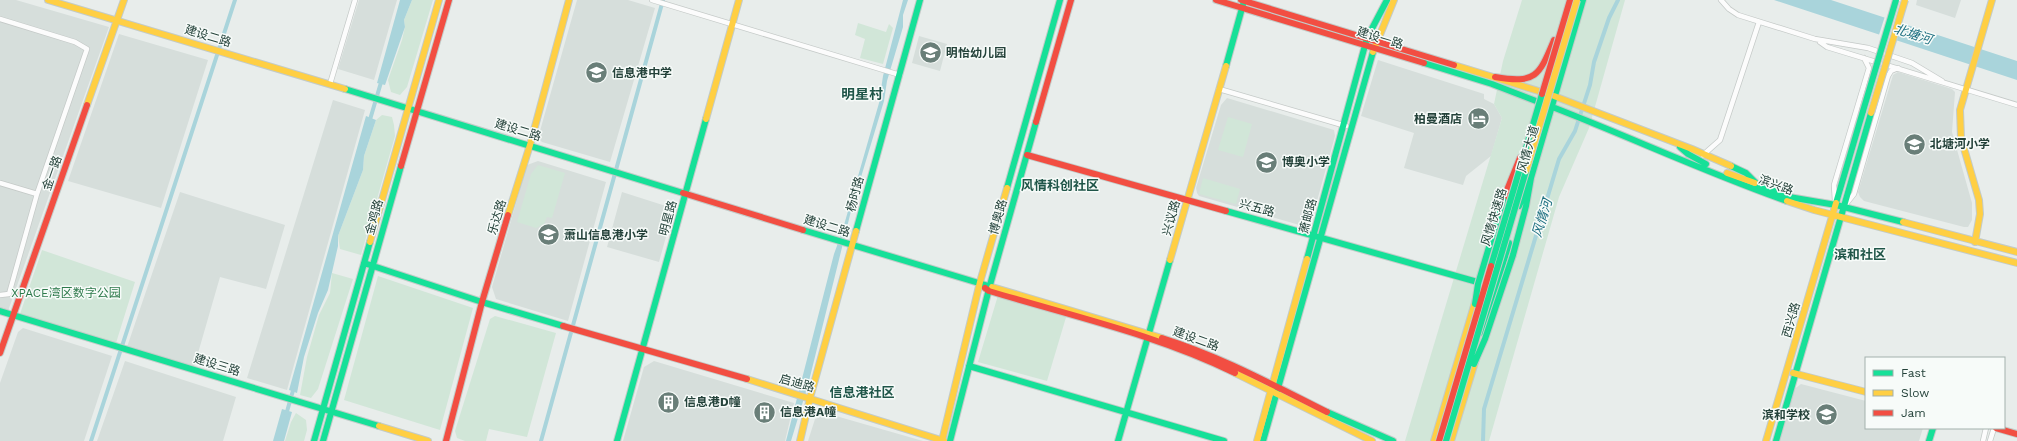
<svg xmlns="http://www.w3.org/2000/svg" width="2017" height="441" viewBox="0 0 2017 441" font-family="'Work Sans','Noto Sans SC',sans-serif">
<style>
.built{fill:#d6dedb}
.green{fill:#d1e6d8}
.water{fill:#a9d4db}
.pier{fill:#e8edeb}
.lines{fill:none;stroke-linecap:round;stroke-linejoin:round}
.canal{stroke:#a9d4db;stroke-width:4}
.street-casing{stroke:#c5cac8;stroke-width:6}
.fast-casing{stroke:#c3cbc8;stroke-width:8}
.slow-casing{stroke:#c3cbc8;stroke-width:8}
.jam-casing{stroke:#c3cbc8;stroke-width:8}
.street{stroke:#fcfcfc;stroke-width:4.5}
.fast{stroke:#16e098;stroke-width:6}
.slow{stroke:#ffcf43;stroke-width:6}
.jam{stroke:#f24e42;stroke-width:6}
.fast-bridge-casing{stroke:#c3cbc8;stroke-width:8;stroke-linecap:butt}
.slow-bridge-casing{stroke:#c3cbc8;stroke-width:8;stroke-linecap:butt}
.jam-bridge-casing{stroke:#c3cbc8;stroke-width:8;stroke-linecap:butt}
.fast-bridge{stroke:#16e098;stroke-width:6}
.slow-bridge{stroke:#ffcf43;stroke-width:6}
.jam-bridge{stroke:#f24e42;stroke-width:6}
.labels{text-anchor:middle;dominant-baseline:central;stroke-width:3;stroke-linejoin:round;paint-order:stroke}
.street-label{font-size:12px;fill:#24423a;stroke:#f7fbf9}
.poi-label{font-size:12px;font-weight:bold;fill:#24423a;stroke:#f7fbf9;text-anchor:start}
.park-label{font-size:12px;fill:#2d7a4b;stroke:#f7fbf9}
.water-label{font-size:13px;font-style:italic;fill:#1c6f80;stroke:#f7fbf9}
.neighbourhood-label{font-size:13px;font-weight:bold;fill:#1f5548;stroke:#f7fbf9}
.quarter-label{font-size:14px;font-weight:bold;fill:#1f5548;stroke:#f7fbf9}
</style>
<rect width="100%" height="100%" fill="#e8edeb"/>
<!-- built -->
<path class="built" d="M0 0H16L109 27 8 311 0 308Z
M359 0H397L374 80 338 69Z
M577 0H628L655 8 610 162 542 142 538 138Z
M1917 0H1961L1955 18 1916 5Z
M119 34 208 60 161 208 68 181Z
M919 36 947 44 940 71 912 63Z
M1378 60 1484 94V99L1494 104 1502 118 1491 156 1466 176 1463 185 1404 168 1414 133 1361 116Z
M1898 72 1952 89 1955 92 1952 132 1972 203V220L1968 227H1964L1864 201 1860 197 1858 192 1893 75Z
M1227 98 1334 130 1335 136 1312 219 1307 225 1303 226 1199 196 1197 193 1196 188 1221 105Z
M333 100 365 110 287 390 247 378Z
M538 161 606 182 568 321 496 299 492 287 527 165Z
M180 192 285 225 266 289 220 277 194 367 127 347Z
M622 192 669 207 672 215 659 262 607 247Z
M23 328 112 356 84 441H0V383L18 332Z
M125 361 236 397 223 441H97Z
M654 361 794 403 785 441H623L644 367Z
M1801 384 1866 401V428H1923L1919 441H1778L1793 390Z
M829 414 923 441H808L815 419Z"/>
<!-- green -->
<path class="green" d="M412 0H433L407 87 400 95 391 92 388 80 402 40 405 27 404 20Z
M1522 0H1625L1589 128 1559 197 1489 441H1405L1502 118 1494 104 1503 61Z
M858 23 886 32 889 24 893 28 883 64 860 58 865 39 855 35Z
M382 115 392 117 394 125 395 136 361 255 340 249 338 236 363 170 364 156 376 120Z
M1228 117 1252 124 1243 157 1218 150Z
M538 165 565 173 552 218 547 217 544 224 536 228 517 222 531 174Z
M1203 178 1240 189 1236 204 1199 194Z
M42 250 135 282 116 343 20 314Z
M332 273 353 279 318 389 311 398 300 395 307 357 319 315 330 293Z
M378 276 473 308 440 430 344 400Z
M999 292 1067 314 1047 381 978 362Z
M495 316 556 333 527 437 489 429 486 441H465L457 438 455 431 490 319Z
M296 413 306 420 307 430 304 441H285L291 422Z"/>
<!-- water -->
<path class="water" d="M400 0H412L404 20 405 27 385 85 377 83Z
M903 0H908L903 15V27L887 81 884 101 852 207 808 385 791 441H786L834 254 842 232 879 103 883 76Z
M1774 0H1831L2017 61V80Z
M366 116 376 120 364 156 363 170 338 236V246L328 290 318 313 304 357 297 393 289 390Z
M282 409 292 412 284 441H273Z"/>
<!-- pier -->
<path class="pier" d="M1885 16 1903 22 1896 43 1878 38Z"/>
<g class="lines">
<!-- canal -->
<path class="canal" d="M369 123 382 79
M286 415 294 387
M91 441 235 0
M541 441 663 0
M1483 441 1484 409 1559 159 1575 131 1590 85 1594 62 1609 18 1618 0"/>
<defs>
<path id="street" d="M652 0 900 75
M1721 0 1729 9 1738 15 1815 39 1868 48 1912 63 1942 81
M0 19 75 42 87 49 37 194 9 294 0 295
M1820 42 1827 47 2017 105
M330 84 355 0
M1219 89 1346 126
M1703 155 1720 140 1759 22
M0 183 37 194
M1835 201 1834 185 1869 68 1864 58
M1846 204 1854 194 1888 76 1891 71 1898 68
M1983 441 1986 428
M1990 441 1994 428"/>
<path id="fast" d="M1424 63 1492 84 1536 101
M1226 66 1244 1
M345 89 683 193
M1542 103C1624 134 1704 172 1787 201
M1680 147 1688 154 1706 164
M1731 166 1746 173 1757 184 1789 197 1836 205 1903 222
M1007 188 1060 0
M1836 203 1863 111
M1519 206 1531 178 1583 0
M1226 211 1481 283
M803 230 992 287
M856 231 920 0
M1513 255 1526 206 1531 178
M1307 259 1367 38 1387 0
M364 263 482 302 563 326
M0 311 379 426
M1483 333 1509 243
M969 366 1224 441
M1327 412 1393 441
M314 441 370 242
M323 441 401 166
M617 441 706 119
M950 441 990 285 1036 122
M1118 441 1170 260
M1263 441 1373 52
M1776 441 1871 113
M1929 441 1933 428"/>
<path id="slow" d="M48 0 345 89
M1373 52 1394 0
M1454 65 1545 93
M1554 96 1692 149 1731 166
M87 105 124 0
M706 119 739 0
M1727 173 1755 183
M1787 201 1814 210 2017 263
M508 215 530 145 569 0
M1903 222 2017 252
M370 242 439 0
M1975 242 1980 214 1979 200 1961 138 1960 110 1992 0
M1170 260 1226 66
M992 287 1162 338
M1235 373 1372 441
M1793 373 1866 392
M747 379 944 441
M379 426 428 441
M800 441 810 398 856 231
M942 441 980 282 1007 188
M1257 441 1307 259
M1434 441 1476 299
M1451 441 1476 359
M1766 441 1836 203"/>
<path id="jam" d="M1216 0 1424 63
M1241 0 1454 65
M1495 77C1536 84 1539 76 1554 40
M1036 122 1071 0
M1027 155 1226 211
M401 166 449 0
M683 193 803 230
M1503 200 1520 158
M985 288 989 291C1072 316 1158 335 1235 373
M563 326 747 379
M1162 338C1220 356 1273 385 1327 412
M0 353 87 105
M1996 428 2017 434
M446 441 482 302 508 215"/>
</defs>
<!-- street casing -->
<use href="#street" class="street-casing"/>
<!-- fast casing -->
<use href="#fast" class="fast-casing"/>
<!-- slow casing -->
<use href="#slow" class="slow-casing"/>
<!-- jam casing -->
<use href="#jam" class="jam-casing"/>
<!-- street -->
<use href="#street" class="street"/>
<!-- fast -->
<use href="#fast" class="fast"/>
<!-- slow -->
<use href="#slow" class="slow"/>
<!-- jam -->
<use href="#jam" class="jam"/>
<defs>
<path id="fast-bridge" d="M1863 111 1896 0
M1491 266 1542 94
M1475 304 1478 284 1503 200
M1474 364 1485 339 1513 255
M1446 441 1526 171"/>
<path id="slow-bridge" d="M1871 113 1905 0
M1526 171 1577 0"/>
<path id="jam-bridge" d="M1542 94 1570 0
M1439 441 1491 266"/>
</defs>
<!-- fast-bridge casing -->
<use href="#fast-bridge" class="fast-bridge-casing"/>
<!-- slow-bridge casing -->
<use href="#slow-bridge" class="slow-bridge-casing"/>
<!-- jam-bridge casing -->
<use href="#jam-bridge" class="jam-bridge-casing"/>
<!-- fast-bridge -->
<use href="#fast-bridge" class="fast-bridge"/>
<!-- slow-bridge -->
<use href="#slow-bridge" class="slow-bridge"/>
<!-- jam-bridge -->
<use href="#jam-bridge" class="jam-bridge"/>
</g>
<!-- icons -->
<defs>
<symbol id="school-disc" viewBox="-11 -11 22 22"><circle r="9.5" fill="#697e78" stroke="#f7fbf9"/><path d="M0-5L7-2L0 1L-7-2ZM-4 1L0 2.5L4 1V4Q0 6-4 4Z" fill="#fff"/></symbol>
<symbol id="hotel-disc" viewBox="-11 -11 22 22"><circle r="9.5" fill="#697e78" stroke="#f7fbf9"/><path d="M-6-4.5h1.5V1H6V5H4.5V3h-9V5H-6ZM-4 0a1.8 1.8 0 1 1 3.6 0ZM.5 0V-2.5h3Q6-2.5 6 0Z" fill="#fff"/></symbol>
<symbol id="building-disc" viewBox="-11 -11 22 22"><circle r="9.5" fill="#697e78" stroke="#f7fbf9"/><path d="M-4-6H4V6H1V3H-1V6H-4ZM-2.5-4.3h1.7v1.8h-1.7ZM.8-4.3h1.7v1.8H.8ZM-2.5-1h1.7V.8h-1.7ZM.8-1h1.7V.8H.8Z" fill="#fff"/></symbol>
</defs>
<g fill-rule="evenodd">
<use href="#school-disc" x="918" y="40" width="25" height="25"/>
<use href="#school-disc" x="584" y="60" width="25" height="25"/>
<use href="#hotel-disc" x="1466" y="106" width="25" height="25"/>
<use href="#school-disc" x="1902" y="132" width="25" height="25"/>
<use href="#school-disc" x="1254" y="150" width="25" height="25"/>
<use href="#school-disc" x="536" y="222" width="25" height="25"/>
<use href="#building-disc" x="656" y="390" width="25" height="25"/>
<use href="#building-disc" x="752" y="400" width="25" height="25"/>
<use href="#school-disc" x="1814" y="402" width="25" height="25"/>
</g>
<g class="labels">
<!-- street labels -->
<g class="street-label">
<text transform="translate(208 36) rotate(17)">建设二路</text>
<text transform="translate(1380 38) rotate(17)">建设一路</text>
<text transform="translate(518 130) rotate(17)">建设二路</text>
<text transform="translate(1528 149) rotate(-74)">风情大道</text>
<text transform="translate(52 173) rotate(-71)">金一路</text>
<text transform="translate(1776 185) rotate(20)">滨兴路</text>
<text transform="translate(855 194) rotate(-75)">杨时路</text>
<text transform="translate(1257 208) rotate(15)">兴五路</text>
<text transform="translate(1308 216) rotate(-75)">萧邮路</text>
<text transform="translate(374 217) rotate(-74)">金鸡路</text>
<text transform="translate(497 217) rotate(-73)">乐达路</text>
<text transform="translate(998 217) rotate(-74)">博奥路</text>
<text transform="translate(1494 217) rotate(-73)">风情快速路</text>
<text transform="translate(668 218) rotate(-75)">明星路</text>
<text transform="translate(1171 218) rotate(-74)">兴议路</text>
<text transform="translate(827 226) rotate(17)">建设二路</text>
<text transform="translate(1791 320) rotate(-74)">西兴路</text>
<text transform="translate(1196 339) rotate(20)">建设二路</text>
<text transform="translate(217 365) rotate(17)">建设三路</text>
<text transform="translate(797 383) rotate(16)">启迪路</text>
</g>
<!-- poi labels -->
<g class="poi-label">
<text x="946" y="53">明怡幼儿园</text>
<text x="612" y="73">信息港中学</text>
<text x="1462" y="119" text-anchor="end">柏曼酒店</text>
<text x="1930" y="144">北塘河小学</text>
<text x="1282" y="162">博奥小学</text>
<text x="564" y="235">萧山信息港小学</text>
<text x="684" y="402">信息港D幢</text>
<text x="780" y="412">信息港A幢</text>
<text x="1810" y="415" text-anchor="end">滨和学校</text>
</g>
<!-- park labels -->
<g class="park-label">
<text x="66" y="293">XPACE湾区数字公园</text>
</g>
<!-- water labels -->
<g class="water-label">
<text transform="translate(1913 34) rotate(18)">北塘河</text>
<text transform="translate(1542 218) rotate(-73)">风情河</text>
</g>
<!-- neighbourhood labels -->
<g class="neighbourhood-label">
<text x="1060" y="185">风情科创社区</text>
<text x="1860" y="254">滨和社区</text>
<text x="862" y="392">信息港社区</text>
</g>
<!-- quarter labels -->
<g class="quarter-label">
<text x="862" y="94">明星村</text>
</g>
</g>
<!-- legend -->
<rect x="1865" y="357" width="140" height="72" fill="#f7fbf9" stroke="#a3b1ad"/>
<rect x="1873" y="370" width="20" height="6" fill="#16e098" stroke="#a3b1ad"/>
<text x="1901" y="377" font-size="12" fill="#24423a">Fast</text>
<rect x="1873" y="390" width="20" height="6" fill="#ffcf43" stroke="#a3b1ad"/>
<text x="1901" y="397" font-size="12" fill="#24423a">Slow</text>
<rect x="1873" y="410" width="20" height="6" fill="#f24e42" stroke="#a3b1ad"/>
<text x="1901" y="417" font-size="12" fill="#24423a">Jam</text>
</svg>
